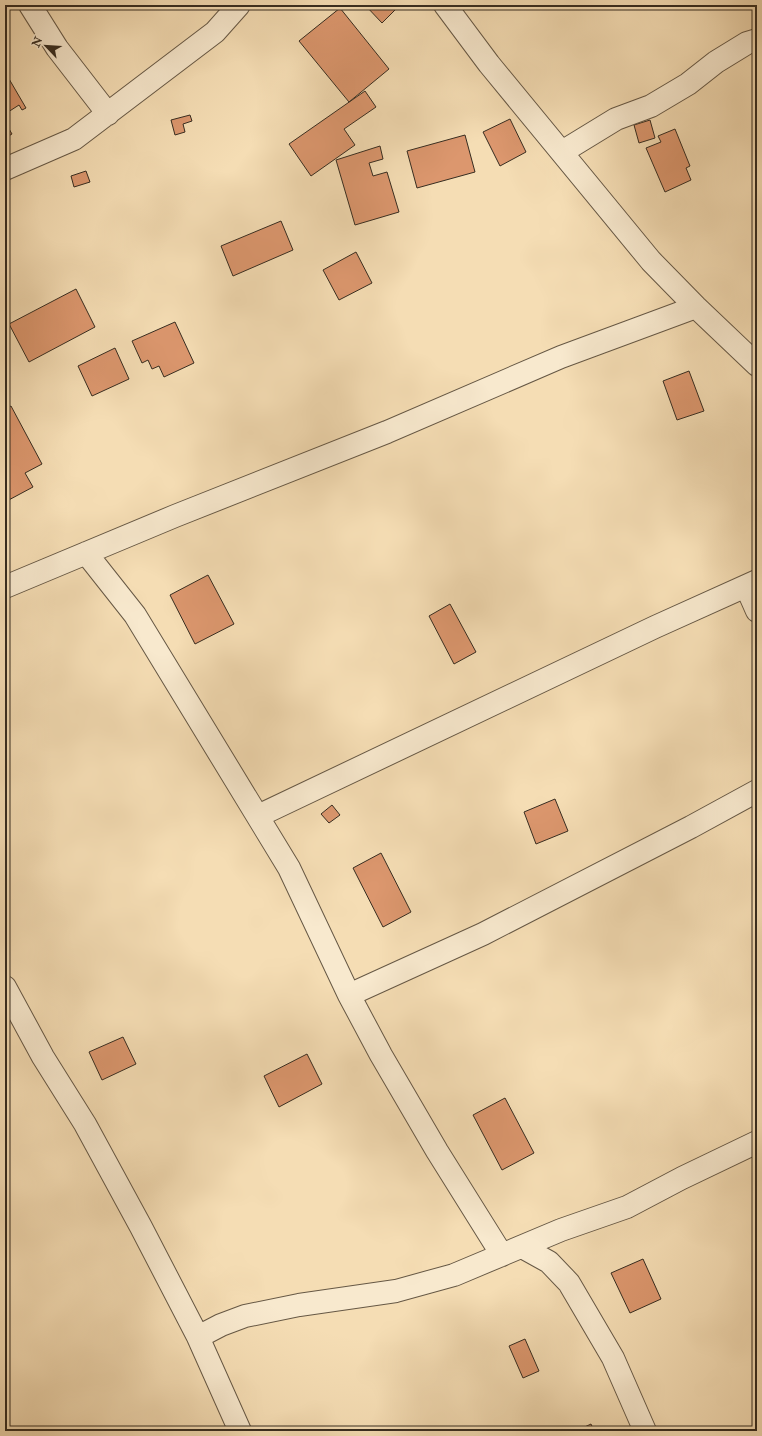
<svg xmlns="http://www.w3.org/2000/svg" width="762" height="1436" viewBox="0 0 762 1436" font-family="'IM FELL Double Pica',serif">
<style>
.building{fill:#dc976e;stroke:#362c20}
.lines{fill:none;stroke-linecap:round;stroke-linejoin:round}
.minor-casing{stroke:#665845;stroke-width:24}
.minor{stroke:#f8e9ce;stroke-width:22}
</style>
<rect width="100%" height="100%" fill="#f5ddb4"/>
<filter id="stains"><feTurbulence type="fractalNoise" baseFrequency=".005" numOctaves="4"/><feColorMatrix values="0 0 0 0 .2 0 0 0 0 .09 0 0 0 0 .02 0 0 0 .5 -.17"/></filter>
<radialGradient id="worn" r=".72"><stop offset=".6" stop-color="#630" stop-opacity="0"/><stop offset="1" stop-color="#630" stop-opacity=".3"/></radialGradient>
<!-- building -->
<path class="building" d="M365 5H395L397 8 382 23Z
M340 8 389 69 349 102 299 41Z
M5 72 26 108 22 110 19 105 5 114Z
M365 91 376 107 344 129 355 145 311 176 289 144Z
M190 115 192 121 183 124 185 132 175 135 171 120Z
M510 119 526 152 500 166 483 132Z
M650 120 655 138 639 143 634 125Z
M5 122 12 134 5 138Z
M675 129 690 166 686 168 691 180 665 192 646 148 661 142 658 136Z
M465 135 475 172 417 188 407 151Z
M380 146 383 159 369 163 373 176 387 172 399 212 355 225 336 160Z
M86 171 90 182 74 187 71 176Z
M281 221 293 250 233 276 221 246Z
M356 252 372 283 339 300 323 270Z
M76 289 95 327 29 362 9 324Z
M175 322 194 363 164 377 159 366 152 369 148 360 142 363 132 341Z
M115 348 129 379 92 396 78 366Z
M689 371 704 411 677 420 663 381Z
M11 406 42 464 25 473 33 487 5 502V409Z
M208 575 234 624 195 644 170 595Z
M450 604 476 652 454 664 429 616Z
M555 799 568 831 536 844 524 812Z
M332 805 340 815 329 823 321 814Z
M381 853 411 912 383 927 353 868Z
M123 1037 136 1064 102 1080 89 1052Z
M307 1054 322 1084 279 1107 264 1076Z
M505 1098 534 1153 502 1170 473 1115Z
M643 1259 661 1299 630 1313 611 1273Z
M525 1339 539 1371 523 1378 509 1346Z
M591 1424 594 1431H576Z"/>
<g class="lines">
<defs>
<path id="minor" d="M30 5 57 48 108 114
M445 5 489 64 651 261 696 307 757 365
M562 152 616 119 651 106 688 84 716 62 747 43 757 40
M5 169 74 139 215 32 239 5
M86 553 135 615 289 868 349 995 381 1055 437 1151 502 1255
M746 586 757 611
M5 587 175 516 387 432 561 357 696 307
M258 816 655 627 757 581
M5 987 43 1057 85 1124 141 1227 198 1337 240 1431
M349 995 483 934 691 827 757 791
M522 1247 549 1262 569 1283 613 1358 645 1431
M198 1337 221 1325 245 1316 299 1305 396 1291 454 1275 561 1230 627 1207 682 1178 757 1142"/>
</defs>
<!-- minor casing -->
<use href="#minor" class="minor-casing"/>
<!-- minor -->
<use href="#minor" class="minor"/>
</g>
<!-- margin -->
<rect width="762" height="1436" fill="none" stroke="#f5ddb4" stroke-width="20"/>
<rect x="6" y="6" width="750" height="1424" fill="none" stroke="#362c20" stroke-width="2"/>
<rect x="10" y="10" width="742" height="1416" fill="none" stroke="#362c20"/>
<!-- north arrow -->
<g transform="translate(46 46) rotate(295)" stroke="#f8e9ce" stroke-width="3" paint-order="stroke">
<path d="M0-3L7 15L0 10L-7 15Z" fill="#362c20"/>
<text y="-6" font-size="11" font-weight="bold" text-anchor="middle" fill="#362c20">N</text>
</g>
<rect width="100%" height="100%" filter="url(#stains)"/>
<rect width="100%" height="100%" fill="url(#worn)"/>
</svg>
